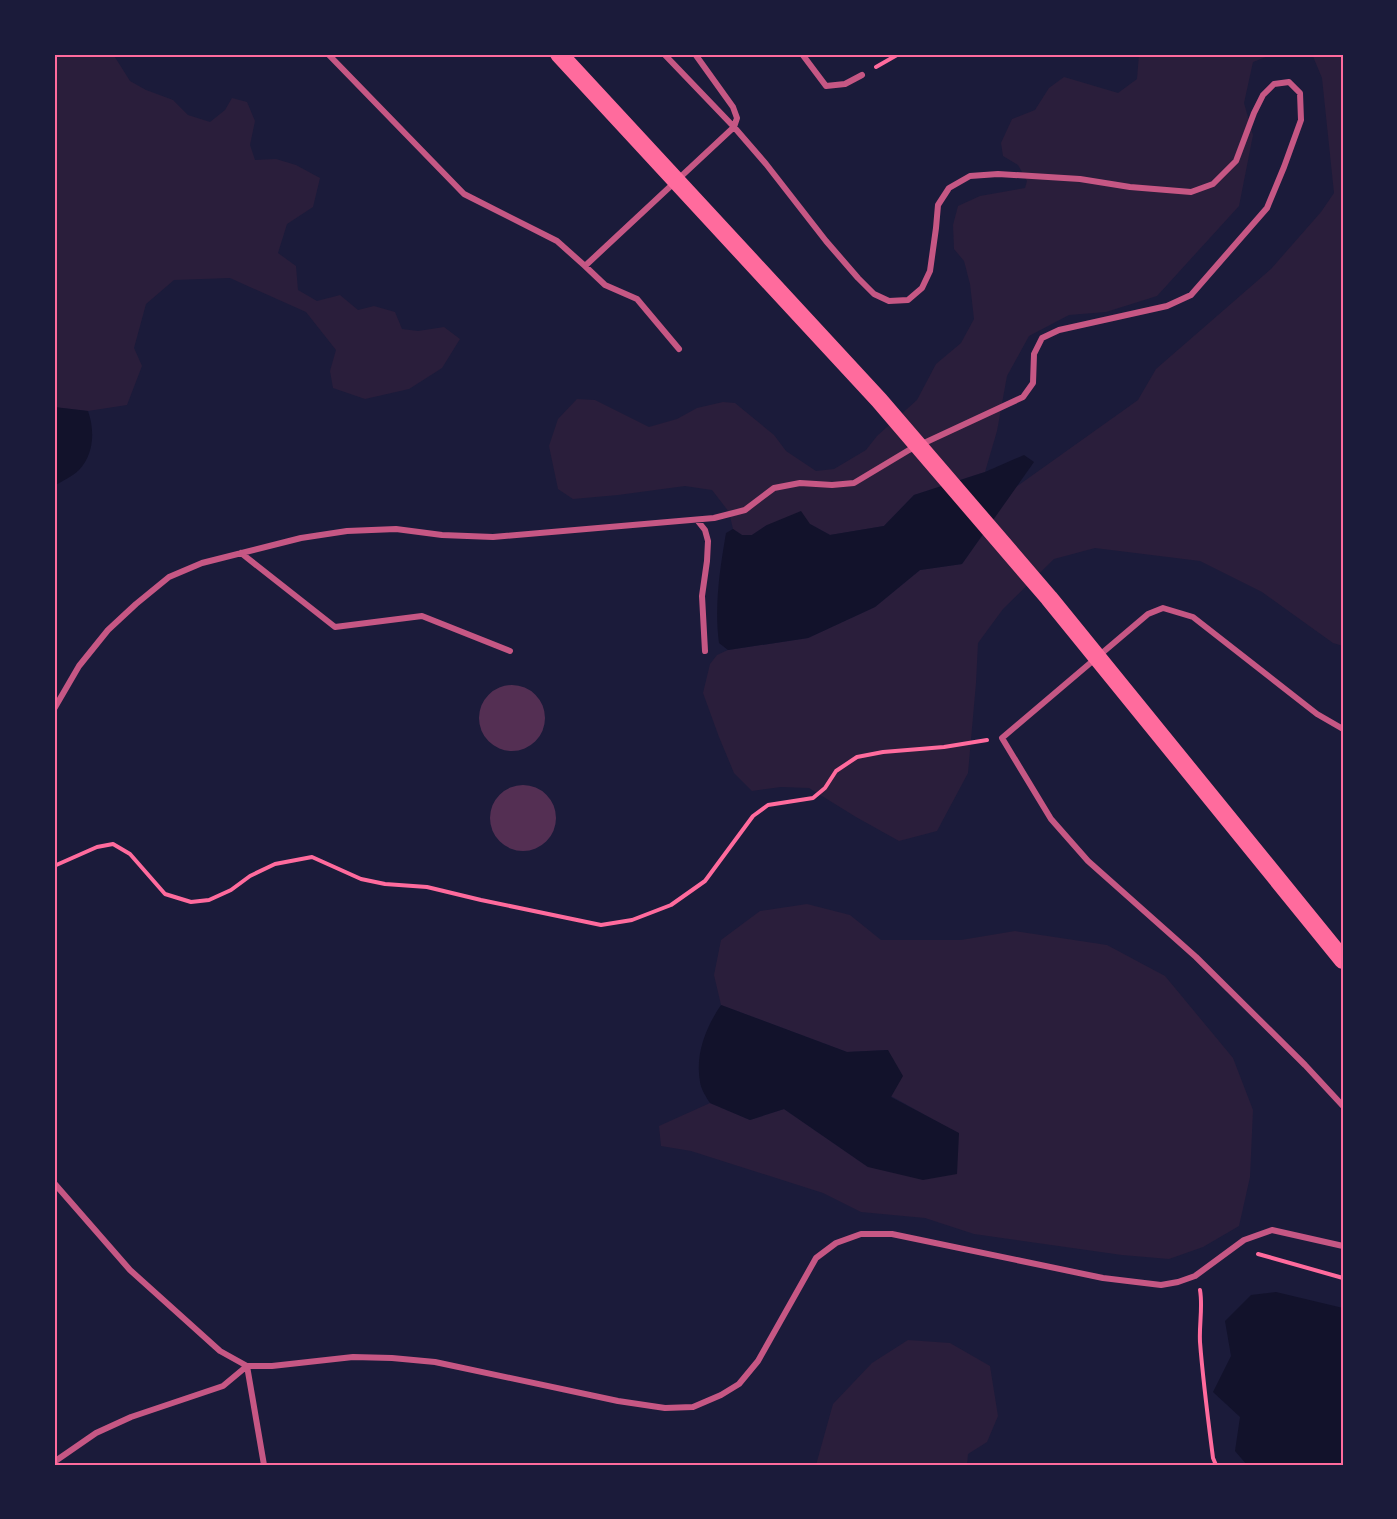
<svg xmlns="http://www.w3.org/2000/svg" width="1397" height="1519" viewBox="0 0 1397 1519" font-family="Mulish,sans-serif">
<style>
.green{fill:#2a1e3b}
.water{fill:#12122b}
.building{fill:#542f53}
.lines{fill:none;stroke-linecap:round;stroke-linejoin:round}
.path{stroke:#ff6b9d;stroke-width:4}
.minor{stroke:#c65784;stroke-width:6}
.motorway{stroke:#ff6b9d;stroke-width:18}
.neatline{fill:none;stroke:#ff6b9d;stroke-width:2}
</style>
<rect width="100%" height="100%" fill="#1b1b3a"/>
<!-- green -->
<path class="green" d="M54 54H113L130 81 146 90 173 100 188 115 210 122 225 110 232 98 247 102 255 121 250 145 255 160 276 159 296 165 320 178 313 207 287 224 278 253 296 266 298 290 317 301 340 295 358 310 374 306 395 312 402 329 418 331 444 327 460 339 442 368 409 389 365 399 333 388 330 371 336 350 306 312 230 278 174 280 146 304 134 348 142 366 127 405 88 411 54 407Z
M1139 54H1274L1253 62 1244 103 1253 135 1239 206 1157 296 1106 312 1069 315 1029 336 1007 376 997 431 985 472 914 495 884 526 830 535 810 524 767 525 752 535H742L733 529 729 512 712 490 685 486 618 495 573 499 558 489 549 446 558 419 577 399 595 400 649 427 677 419 697 408 723 402 735 403 774 435 786 451 816 471 834 469 866 450 877 436 917 400 936 364 961 343 974 319 970 284 964 261 954 249 953 225 958 206 980 196 1025 188 1027 181 1018 165 1003 156 1001 143 1012 119 1035 110 1049 88 1064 77 1118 93 1137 79Z
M1312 54H1343V646L1333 643 1262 592 1200 561 1095 548 1054 559 1003 609 978 643 976 683 968 773 937 831 899 841 856 817 809 788 781 787 752 791 734 773 719 737 703 693 710 664 717 655 728 650 808 638 875 607 920 570 962 564 1016 487 1138 400 1156 369 1271 269 1321 212 1334 193 1322 78Z
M807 904 850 915 881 940H961L1015 931 1107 945 1165 976 1233 1058 1253 1110 1250 1177 1239 1226 1203 1247 1169 1259 1122 1255 974 1234 925 1218 861 1212 823 1193 691 1151 661 1146 659 1126 710 1103 750 1120 784 1109 868 1167 959 1134 891 1096 888 1050 847 1052 721 1005 714 975 721 940 760 911Z
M908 1340 950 1343 990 1366 998 1416 987 1442 968 1454 967 1465H816L833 1404 872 1363Z"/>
<!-- water -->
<path class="water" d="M54 407 88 411C95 431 94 454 79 470 72 477 62 481 54 486Z
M1024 455 1034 462 962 564 920 570 875 607 808 638 728 650 719 643C714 606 720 568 726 533L733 529 742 535H752L767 525 801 511 810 524 830 535 884 526 914 495 985 472Z
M721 1005 847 1052 888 1050 903 1076 891 1097 959 1133 957 1174 923 1180 868 1167 784 1109 750 1120 710 1103C706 1097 701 1089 700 1082 695 1054 706 1027 721 1005Z
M1276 1292 1343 1308V1465H1247L1235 1451 1240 1417 1213 1392 1231 1356 1225 1321 1251 1295Z"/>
<!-- building -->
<path class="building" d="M479 718a33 33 0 1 1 66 0a33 33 0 1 1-66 0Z
M490 818a33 33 0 1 1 66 0a33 33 0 1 1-66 0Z"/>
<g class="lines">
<!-- path -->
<path class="path" d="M876 67 897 55 902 54
M54 866 97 847 113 844 130 854 165 894 191 902 209 900 231 890 250 876 275 864 312 857 361 879 385 884 427 887 481 900 601 925 632 920 671 905 705 881 753 816 768 805 813 798 825 788 836 771 857 757 883 752 944 747 987 740
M1258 1254 1343 1278
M1200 1290C1203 1307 1199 1324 1200 1342 1203 1381 1208 1419 1213 1458L1216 1465"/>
<!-- minor -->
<path class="minor" d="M328 54 464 194 557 241 585 266 734 127 737 118 733 107 695 54
M802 54 826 86 845 84 862 75
M585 266 605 285 637 299 679 349
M697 520 705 530 708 541 707 561 702 596 705 651
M241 553 335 627 422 616 510 651
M54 709 79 666 108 630 136 604 169 577 202 563 301 538 347 531 396 529 442 535 493 537 714 518 745 510 774 488 800 483 832 485 854 483 909 450 1023 397 1033 383 1034 354 1042 338 1059 330 1167 306 1191 295 1267 208 1284 167 1301 120 1300 93 1289 82 1274 84 1263 95 1254 113 1236 161 1213 184 1191 192 1130 187 1080 179 998 174 970 176 949 188 938 205 936 228 930 271 922 288 908 300 889 301 874 294 858 278 826 241 766 164 734 127 664 54
M1343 729 1317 714 1193 617 1163 608 1148 614 1002 738 1051 819 1088 861 1196 957 1305 1065 1343 1106
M54 1183 130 1270 220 1351 247 1366H272L353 1357 392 1358 435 1362 618 1401 665 1408 693 1407 721 1395 739 1384 758 1361 816 1258 836 1243 861 1234H892L1103 1278 1161 1285 1178 1282 1195 1276 1244 1240 1272 1230 1343 1246
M247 1366 264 1465
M54 1462 96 1433 131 1417 223 1386 247 1366"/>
<!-- motorway -->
<path class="motorway" d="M559 54 879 400 1049 598 1343 960"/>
</g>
<!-- border -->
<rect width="1397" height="1519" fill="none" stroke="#1b1b3a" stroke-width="111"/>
<rect x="56" y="56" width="1286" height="1408" class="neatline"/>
</svg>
